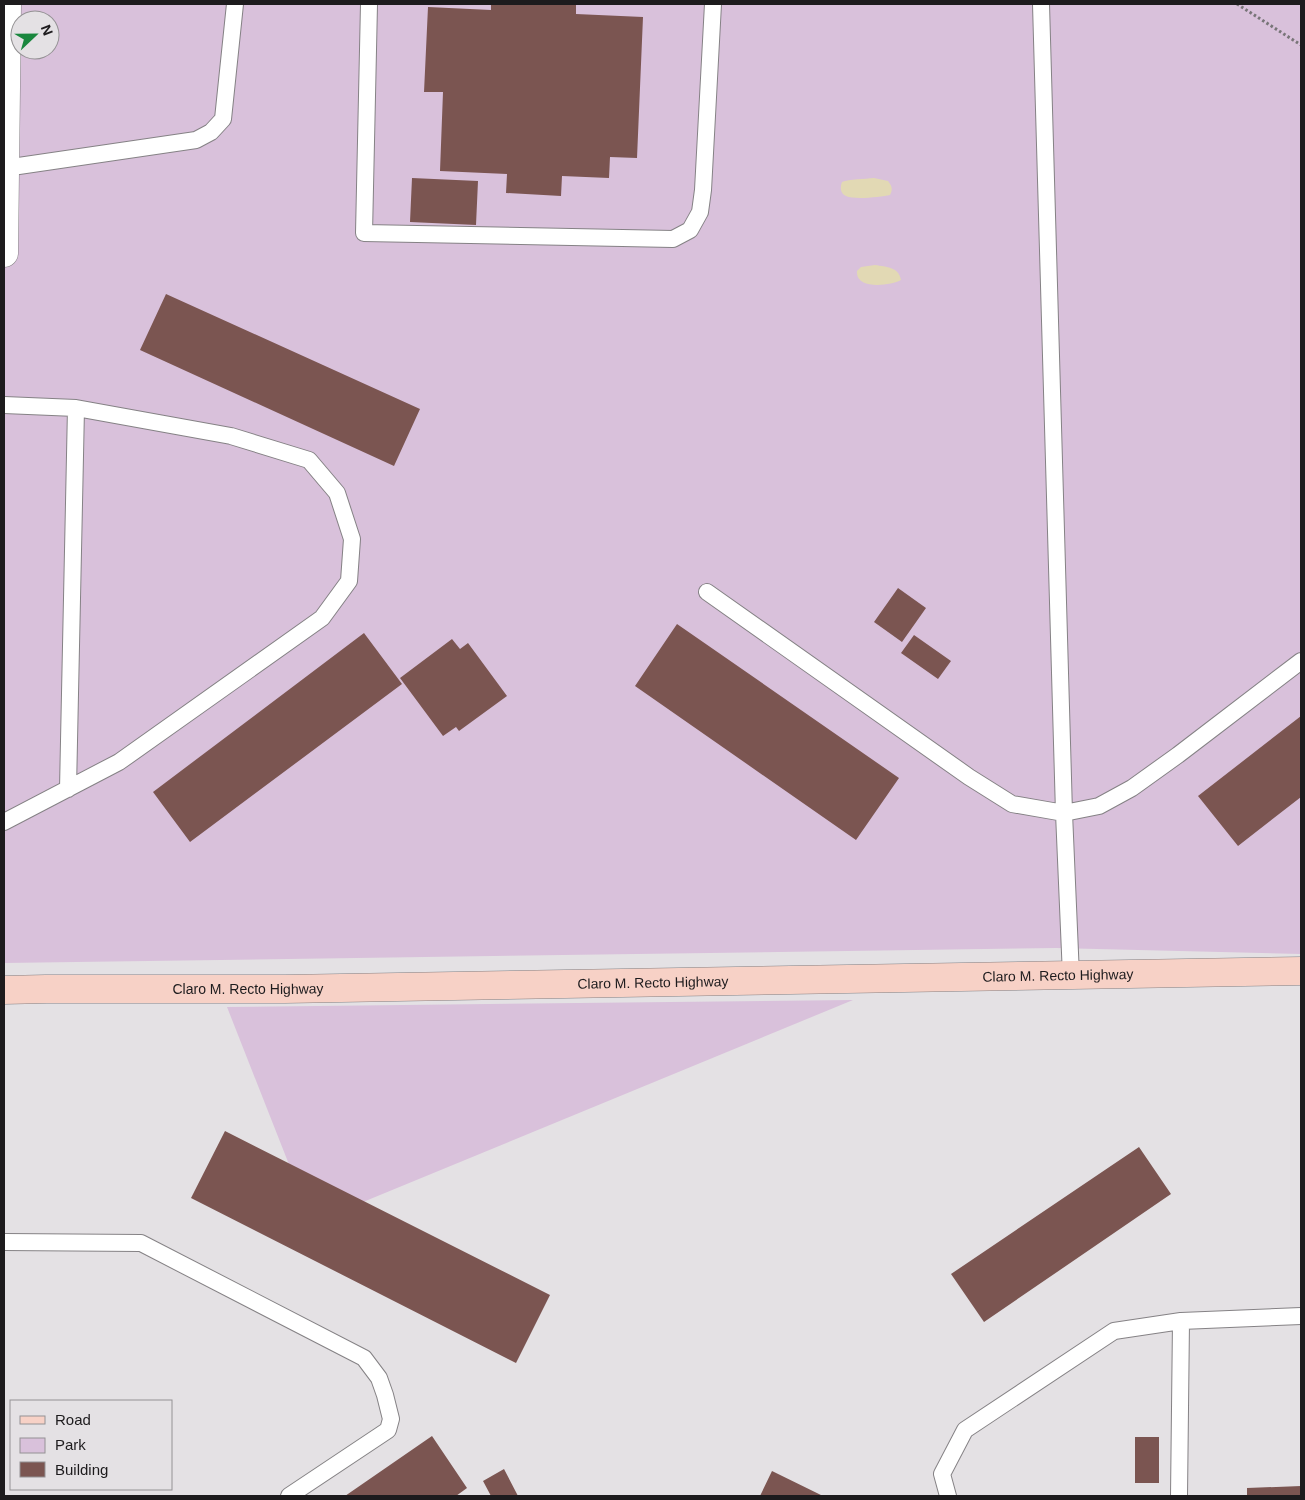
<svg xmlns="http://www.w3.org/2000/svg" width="1305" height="1500" viewBox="0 0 1305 1500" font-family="Arial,sans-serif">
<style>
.green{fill:#d9c1db;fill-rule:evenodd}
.sand{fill:#e2d9b4}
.building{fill:#7b5551}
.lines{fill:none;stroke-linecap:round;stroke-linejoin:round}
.service-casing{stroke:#858285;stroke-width:18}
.minor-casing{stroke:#858285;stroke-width:29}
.secondary-casing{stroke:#858285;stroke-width:29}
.path{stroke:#787578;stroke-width:3;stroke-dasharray:2.5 2.5;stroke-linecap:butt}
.service{stroke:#fff;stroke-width:16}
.minor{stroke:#fff;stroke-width:28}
.secondary{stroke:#f7d1c6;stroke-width:28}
.labels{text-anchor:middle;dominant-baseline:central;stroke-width:5;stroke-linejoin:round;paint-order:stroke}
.street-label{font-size:14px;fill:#1d1b1d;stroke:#e4e1e4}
</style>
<rect width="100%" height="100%" fill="#e4e1e4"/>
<!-- green -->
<path class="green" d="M4 4H1301V954L1056 948 4 963ZM20 20H50V50H20Z
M853 1000 312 1223 227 1007Z"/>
<!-- sand -->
<path class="sand" d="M874 178 888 181C892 186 893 189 890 195 881 197 854 200 846 196 840 193 840 187 842 182 849 179 865 179 874 178Z
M875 265C887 267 899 267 901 280 890 286 855 290 857 271L861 267Z"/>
<!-- building -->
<path class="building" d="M491 4H576V14L643 17 637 158 610 157 609 178 562 176 561 196 506 193 507 174 440 171 443 92H424L428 7 491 10Z
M412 178 478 181 476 225 410 222Z
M166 294 420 409 394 466 140 350Z
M898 588 926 608 902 642 874 622Z
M677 624 899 778 856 840 635 686Z
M364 633 402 684 190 842 153 792Z
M914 635 951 661 938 679 901 653Z
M452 639 460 649 468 643 507 696 459 731 456 727 443 736 400 678Z
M1301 716V797L1238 846 1198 796Z
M225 1131 550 1295 516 1363 191 1198Z
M1139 1147 1171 1194 984 1322 951 1274Z
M432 1436 467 1488 456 1496H345Z
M1135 1437H1159V1483H1135Z
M504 1469 518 1496H491L483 1481Z
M772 1471 823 1496H760Z
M1301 1486V1496H1247V1488Z"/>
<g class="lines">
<defs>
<path id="service" d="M369 4 364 233 673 239 690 230 700 212 703 190 713 4
M1041 4 1064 813 1071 976
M5 168 196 140 211 132 223 119 235 4
M4 405 76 408 231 436 309 460 337 493 352 539 349 581 322 618 119 762 4 822
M707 592 969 777 1012 804 1064 813 1099 806 1132 788 1178 755 1301 661
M68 789 76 408
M4 1242 141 1243 364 1358 379 1378 385 1395 391 1419 388 1430 289 1496
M948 1496 942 1474 965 1430 1114 1331 1181 1321 1301 1316
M1179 1496 1181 1321"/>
<path id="minor" d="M4 253 7 4"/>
<g id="secondary">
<path id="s1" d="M4 990 46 989H285L1301 971"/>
</g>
</defs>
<!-- service casing -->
<use href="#service" class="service-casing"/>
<!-- minor casing -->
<use href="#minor" class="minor-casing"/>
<!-- secondary casing -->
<use href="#secondary" class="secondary-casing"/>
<!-- path -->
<path class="path" d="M1237 4 1301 45"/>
<!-- service -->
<use href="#service" class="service"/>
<!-- minor -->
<use href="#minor" class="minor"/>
<!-- secondary -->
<use href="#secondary" class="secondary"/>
</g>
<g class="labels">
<!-- street labels -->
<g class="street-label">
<text stroke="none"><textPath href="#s1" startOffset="1054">Claro M. Recto Highway</textPath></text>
<text stroke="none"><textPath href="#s1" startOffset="649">Claro M. Recto Highway</textPath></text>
<text stroke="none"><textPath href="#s1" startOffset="244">Claro M. Recto Highway</textPath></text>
</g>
</g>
<!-- border -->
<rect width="1305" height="1500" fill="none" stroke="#1d1b1d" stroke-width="10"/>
<!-- legend -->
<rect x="10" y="1400" width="162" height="90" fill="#e4e1e4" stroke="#949294"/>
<rect x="20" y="1416" width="25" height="8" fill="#f7d1c6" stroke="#949294"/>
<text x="55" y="1425" font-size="15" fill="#1d1b1d">Road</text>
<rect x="20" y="1438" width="25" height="15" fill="#d9c1db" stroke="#949294"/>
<text x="55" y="1450" font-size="15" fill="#1d1b1d">Park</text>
<rect x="20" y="1462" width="25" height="15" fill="#7b5551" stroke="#949294"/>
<text x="55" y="1475" font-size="15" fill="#1d1b1d">Building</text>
<!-- north arrow -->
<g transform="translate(35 35) rotate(68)"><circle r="24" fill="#e4e1e4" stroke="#949294"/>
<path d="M0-4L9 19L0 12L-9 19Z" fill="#1a873e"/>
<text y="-8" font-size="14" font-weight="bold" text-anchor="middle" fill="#1d1b1d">N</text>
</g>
</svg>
